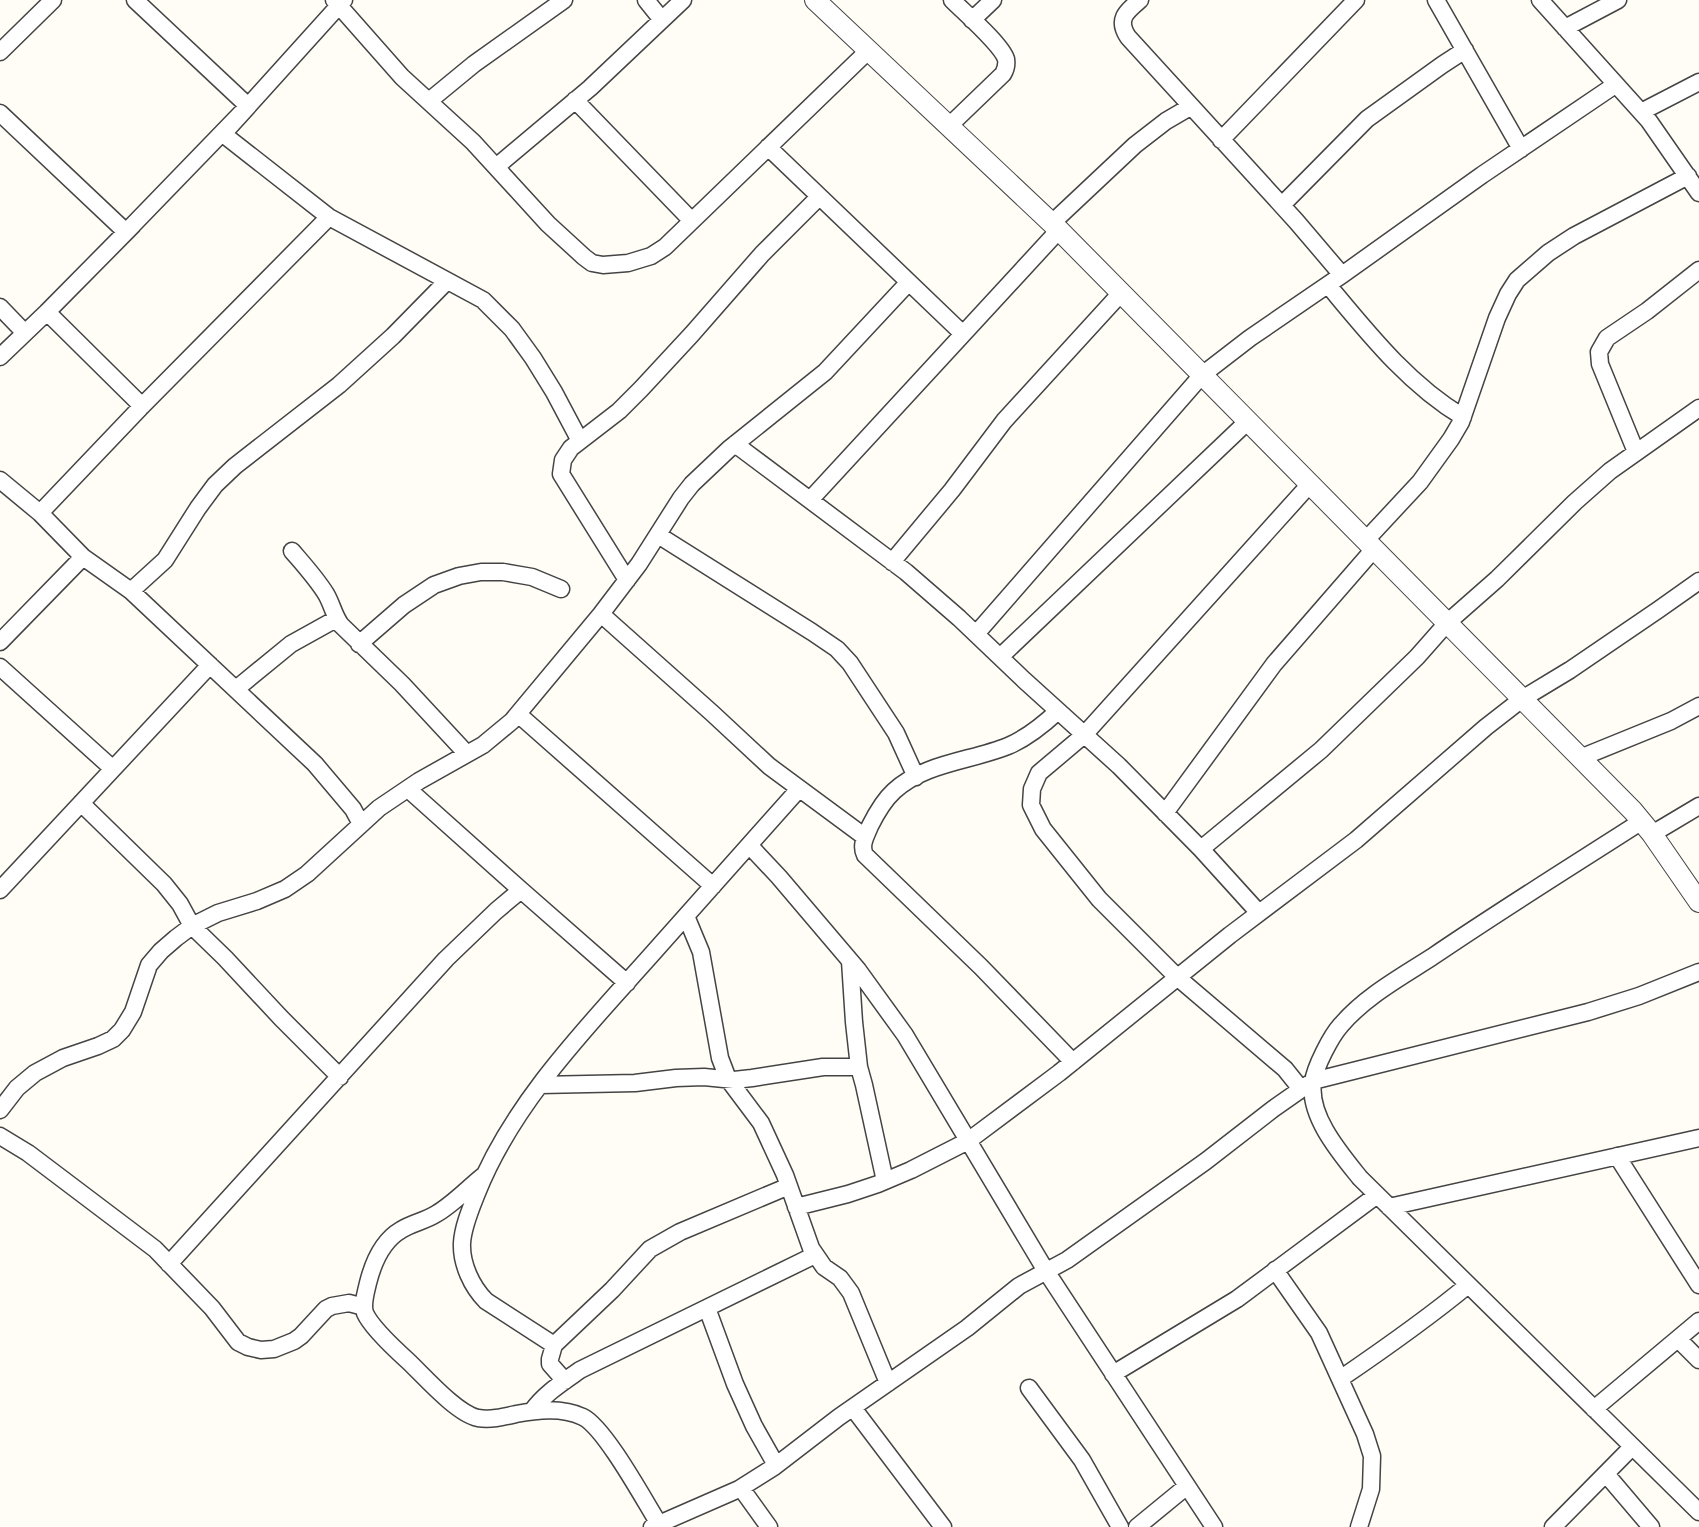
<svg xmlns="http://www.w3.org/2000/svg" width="1699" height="1527" viewBox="0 0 1699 1527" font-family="Lora,serif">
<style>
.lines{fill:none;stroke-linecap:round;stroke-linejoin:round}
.minor-casing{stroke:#444;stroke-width:19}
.tertiary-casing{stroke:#444;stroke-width:22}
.minor{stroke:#fff;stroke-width:16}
.tertiary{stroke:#fff;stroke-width:20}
</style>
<rect width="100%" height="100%" fill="#fffdf5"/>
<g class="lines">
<defs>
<path id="minor" d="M334 0 402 77 473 142 548 224 584 257 592 263 603 265 628 263 651 256 665 247 869 50
M646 0 662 20
M1140 0C1127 11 1116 19 1128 37L1296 221 1342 275
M1436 0 1521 149
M1540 0 1649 121 1699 193
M972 20 993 0
M1565 28 1618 0
M0 52 53 0
M575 100 691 220
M429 101 474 64 564 0
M1641 112 1699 82
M0 113 126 232 248 106 135 0
M949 126 1003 74C1006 69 1007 65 1006 59 1001 44 965 13 952 0
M1221 140 1356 0
M768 147 963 334
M496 167 590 88 683 0
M1282 205 1367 119 1442 65 1465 50
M329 217 223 134 344 0
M1052 223 1135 145 1166 121 1190 107
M1328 285C1368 333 1408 384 1463 417
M0 307 25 333
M47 312 133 225
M0 357 47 312 142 406
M735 444 906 572 959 618 1024 680 1119 766 1201 849 1259 913
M1636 452 1600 364 1599 352 1607 338 1647 311 1699 270
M0 480 40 513 83 557 131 591 315 764 353 809 361 824
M810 500 1059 230
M40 513 142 406 329 217 483 300 512 329 533 358 554 392 580 441
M658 535 812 632 837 649 850 663 896 733 916 777
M1366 540 1420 482 1451 439 1461 422 1497 318 1508 294 1517 280 1548 253 1574 236 1688 176
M292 551C304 565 316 578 326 594 332 604 334 616 341 625L402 684 467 754
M892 562 952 490 1004 421 1121 293
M627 580 561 474 563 460 571 448 619 411 641 389 692 334 762 254 819 197
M131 591 165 560 198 508 215 485 235 466 339 385 393 336 447 281
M601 614 712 713 769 766 865 837
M976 634 1202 375 1250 338 1342 275 1482 175 1615 85
M0 642 83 557
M359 644 404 605 434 585 459 576 481 572H503L532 577 561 589
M1000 657 1248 421
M0 667 113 769
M236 689 291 644 336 619
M1058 711C1043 725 1027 738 1008 746 971 761 924 763 894 791 883 801 876 814 870 826 866 836 860 845 865 855L981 967 1073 1062
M518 714 713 886
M1580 758 1671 721 1699 706
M408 789 521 890 627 983
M81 803 164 884 180 904 192 926 225 958 281 1018 340 1077
M1165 813 1274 664 1374 549
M1642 821C1572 866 1501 910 1432 957 1401 977 1366 996 1341 1025 1331 1036 1315 1067 1313 1082 1308 1116 1340 1153 1360 1178L1699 1512
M1652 834 1699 806
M749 845 779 877 858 970 905 1035 1046 1271 1214 1527
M1201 849 1321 750 1417 657 1447 623 1497 579 1575 502 1610 471 1699 408
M0 890 210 665
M686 916 701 952 720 1058 728 1079 761 1123 785 1175 811 1248 824 1267 840 1278 851 1293 888 1383
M850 961 854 1022 859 1067 864 1085 885 1181
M540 1085 635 1083 676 1078 704 1077 734 1080 752 1078 823 1067H859
M1301 1089 1285 1069 1177 977 1099 899 1043 829 1031 805 1032 789 1039 773 1084 735 1310 484
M0 1110 17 1088 35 1073 63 1058 98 1046 113 1039 122 1030 133 1012 149 965 161 951 176 938 192 926 218 913 257 901 285 889 307 874 379 808 419 781 483 745 512 721 601 614 639 564 681 498 692 484 729 449 825 372 908 283
M0 1136 28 1153 155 1249 212 1308 238 1342 248 1347 261 1350 274 1349 294 1341 301 1336 326 1309 332 1306 349 1303 364 1307
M1617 1156 1699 1285
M483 1176C468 1188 452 1205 436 1214 425 1221 412 1223 401 1230 382 1241 373 1263 368 1283 366 1292 362 1304 365 1313 371 1327 397 1351 408 1361 424 1376 457 1414 478 1418 491 1420 503 1417 516 1414 537 1410 562 1407 583 1417 605 1428 644 1500 659 1524
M796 1207 848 1194 878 1184 911 1170 968 1141 1059 1073 1230 935 1356 840 1486 727 1522 699 1570 670 1658 610 1699 581
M1389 1207 1699 1138
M169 1264 446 959 496 911 521 890
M1275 1270 1319 1333 1365 1434 1372 1456 1371 1489 1359 1527
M707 1308 735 1384 754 1426 776 1465
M1678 1339 1699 1360
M554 1345 486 1301C472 1287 461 1264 462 1243 463 1226 471 1208 477 1193 514 1099 595 1019 661 944 707 893 753 841 799 789
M1113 1374 1237 1299 1377 1195
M1340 1379C1384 1349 1427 1319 1468 1285
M565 1381 550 1364V1359L554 1345 612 1290 650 1249 680 1232 789 1186
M1029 1388 1082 1460 1120 1527
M853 1408 943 1527
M1594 1409 1699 1321
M532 1411C545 1393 562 1383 580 1370L815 1255
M1606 1474 1651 1527
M741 1488 769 1527
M652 1527 739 1489 774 1467 839 1417 967 1328 1019 1286 1067 1260 1206 1161 1273 1109 1313 1081 1588 1012 1639 996 1699 972
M1137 1527 1187 1486
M1553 1527 1632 1447"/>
<path id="tertiary" d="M815 0 1059 230 1633 811 1652 834 1699 902"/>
</defs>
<!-- minor casing -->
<use href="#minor" class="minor-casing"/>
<!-- tertiary casing -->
<use href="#tertiary" class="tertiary-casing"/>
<!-- minor -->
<use href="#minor" class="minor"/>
<!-- tertiary -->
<use href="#tertiary" class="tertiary"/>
</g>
</svg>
